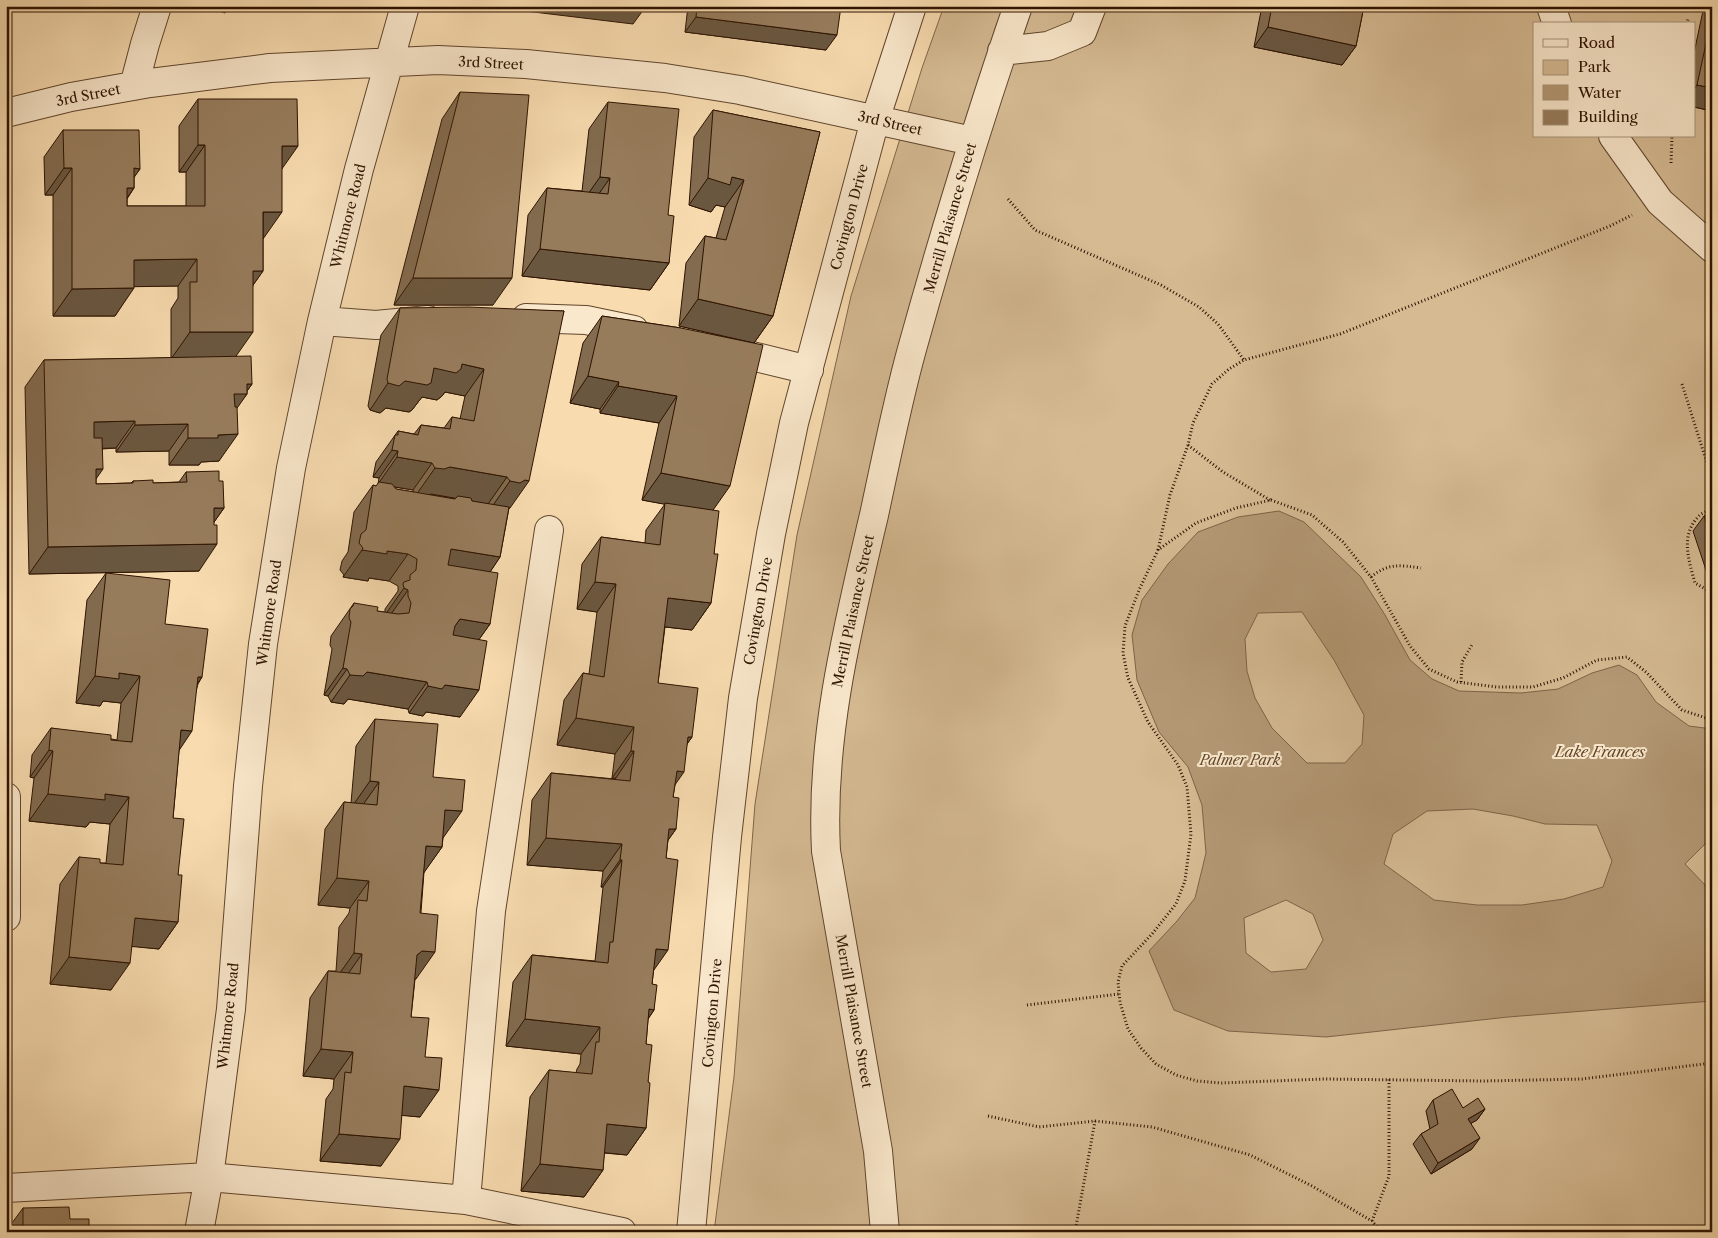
<svg xmlns="http://www.w3.org/2000/svg" width="1718" height="1238" viewBox="0 0 1718 1238" font-family="'Libre Caslon Text',serif">
<style>
.green{fill:#d5ba92;stroke:#816649;fill-rule:evenodd}
.water{fill:#b39874;stroke:#7d6346;fill-rule:evenodd}
.lines{fill:none;stroke-linecap:round;stroke-linejoin:round}
.minor-casing{stroke:#60452c;stroke-width:30}
.path{stroke:#2d1300;stroke-width:3;stroke-dasharray:1 2.5;stroke-linecap:butt}
.minor{stroke:#fae8cc;stroke-width:28}
.wall{fill:#826b4f;stroke:#2d1300;fill-rule:evenodd}
.shaded-wall{fill:#6a5740;stroke:#2d1300}
.building{fill:#977c5c;stroke:#2d1300}
.labels{text-anchor:middle;dominant-baseline:central;stroke-width:4;stroke-linejoin:round;paint-order:stroke}
.street-label{font-size:14px;fill:#2d1300;stroke:#fae8cc}
.park-label{font-size:14px;font-style:italic;fill:#5f452c;stroke:#fae8cc}
.water-label{font-size:15px;font-style:italic;fill:#63482e;stroke:#fae8cc}
</style>
<rect width="100%" height="100%" fill="#f8dcb0"/>
<filter id="stains"><feTurbulence type="fractalNoise" baseFrequency=".004" numOctaves="4"/><feColorMatrix values="0 0 0 0 .2 0 0 0 0 .09 0 0 0 0 .02 0 0 0 .5 -.17"/></filter>
<radialGradient id="worn" r=".72"><stop offset=".6" stop-color="#630" stop-opacity="0"/><stop offset="1" stop-color="#630" stop-opacity=".3"/></radialGradient>
<!-- green -->
<path class="green" d="M944 6H1712V1232H714L734 1077 755 804 797 535 851 296 922 68ZM1534 24H1694V136H1534Z"/>
<!-- water -->
<path class="water" d="M1279 511 1304 522 1361 577 1385 615 1410 660 1432 679 1459 691 1521 693 1558 689 1592 673 1619 665 1637 675 1656 702 1689 726 1712 729V837L1685 864 1706 886H1712V1001L1508 1017 1326 1037 1228 1031 1174 1010 1149 951 1177 921 1195 898 1206 853 1202 805 1188 767 1159 732 1137 680 1132 635 1142 600 1168 564 1198 532 1238 517ZM1302 612 1334 660 1364 715 1362 744 1345 763H1307L1272 728 1255 698 1247 671 1245 639 1258 613ZM1473 809 1513 816 1545 824 1597 825 1612 861 1603 887 1564 899 1522 905H1477L1434 900 1384 864 1393 834 1427 811ZM1286 900 1313 914 1323 940 1306 969 1271 972 1246 953 1244 918Z"/>
<g class="lines">
<defs>
<path id="minor" d="M1551 6 1557 24
M1002 51 1048 46 1082 32 1092 6
M134 86 145 44 157 6
M6 113 71 97 150 83 270 68 438 60 526 64 665 78 740 90 972 141
M1613 136 1660 202 1712 248
M526 318 586 320 634 330
M322 321 376 325 428 320
M723 349 809 370
M6 797V917
M6 1188 209 1177 466 1200 622 1232
M466 1200 491 911 549 530
M199 1232 209 1177 231 1009 248 786 263 644 291 468 322 321 359 169 405 6
M691 1232 727 837 743 698 771 534 794 423 875 120 912 6
M885 1232 878 1151 826 851C820 737 848 626 874 515 886 460 897 403 912 349 944 234 979 119 1018 6"/>
</defs>
<!-- minor casing -->
<use href="#minor" class="minor-casing"/>
<!-- path -->
<path class="path" d="M1687 24 1688 19
M1671 163 1672 136
M1008 199 1035 230 1161 285 1199 307 1218 324 1244 360
M1682 384 1712 479
M1188 445 1223 472 1270 500
M1712 509C1708 511 1701 513 1698 517 1680 536 1689 561 1695 583L1712 593
M1158 550 1170 495 1188 445 1193 423 1212 384 1229 369 1244 360 1340 334 1610 226 1632 215
M1371 577C1388 563 1400 565 1421 568
M1461 682 1462 662 1473 643
M1712 720 1682 710 1646 672 1627 657 1597 660 1563 678 1533 687H1497L1457 682 1429 669 1410 646 1371 577 1343 542 1312 515 1271 500 1236 508 1196 523 1158 550 1139 590 1125 626 1123 653 1128 678 1148 722 1178 765 1187 787 1191 834 1185 881 1176 904 1152 934 1122 966 1118 982 1120 1002 1128 1029 1141 1048 1156 1064 1176 1075 1197 1081 1221 1083 1324 1079 1484 1081 1582 1079 1712 1063
M1027 1005 1119 994
M988 1116 1039 1127 1095 1121 1152 1127 1250 1155 1312 1186 1372 1221 1381 1232
M1372 1221 1389 1176V1079
M1075 1232 1095 1121"/>
<!-- minor -->
<use href="#minor" class="minor"/>
</g>
<!-- wall -->
<path class="wall" d="M688 6H841L826 50 685 32Z
M1262 6H1364L1356 46 1342 65 1254 47Z
M1704 6H1712V111L1694 107V53Z
M460 92 493 305H394L442 119Z
M198 99 282 168 263 239V271L253 285 236 356 252 384 247 391V394L237 407 219 461 201 462 199 465H169V451L116 452V448L102 449 96 479V484L131 483 133 481 153 483 179 482 186 472 219 481 224 508 214 522 199 571 29 574 25 387 44 360 171 358V309L178 298V286H134L115 316H53V195H45L44 157 63 130 140 169 134 176V188L127 199V206H186V172H179V126Z
M608 102 668 215 669 263 650 290 522 276 528 215 547 188 582 191 589 129Z
M713 110 820 132 773 316 754 343 679 326 686 263 705 236 716 238 725 207 716 205 711 212 689 205 694 137Z
M400 308 564 311 510 508H509L500 557 490 572V624L479 639 460 717 426 712 423 716 409 713 408 709 348 699 344 704 331 702 328 696 324 695 332 649 330 645 331 636 354 603 377 611 385 612V609L398 591V586L389 581 369 578 368 581 343 577 344 575 340 570 342 561 348 552 354 512 373 485 376 486 378 484 379 478 373 477 376 462 398 431 414 434 421 425 444 428 452 417 460 419 465 396 445 392 442 396 437 400 422 397 412 410 409 412 386 408 380 413 370 410 368 406 381 335ZM394 487 413 490 414 492 396 489ZM429 494H431L456 498 455 499Z
M602 316 681 328 713 510 714 554 711 603 692 630 665 627 658 683 692 737 687 744 675 785 673 797 676 829 668 840 652 984 654 1010 648 1019 646 1044 648 1082 646 1128 627 1155 604 1153 603 1170 584 1197 521 1191 530 1097 549 1070 576 1073 577 1069 580 1064 581 1054 506 1046 513 982 532 955 595 961 603 887H601L603 871 527 865 532 800 551 773 615 779 616 778H612L615 754 557 745 564 700 583 673 589 674 597 612 577 609 582 564 601 537 645 543 646 530 665 504 642 500 659 423 600 413V409L570 403 583 343Z
M1712 513V584L1711 585 1693 531 1704 516Z
M106 573 165 624 202 677 198 684 179 750 173 818 178 875V922L159 949 132 946 111 990 50 984 60 884 79 857 100 863H106L110 824 90 822 86 827 29 821 34 778 30 777 32 755 51 728 117 740 121 703 103 701 100 706 76 703 87 600Z
M375 719 433 777 443 838 442 847 424 872 416 979H415L411 1017 420 1117 402 1115 381 1166 320 1161 326 1099 333 1089 334 1079 303 1076 310 998 328 971H336L339 927 349 913 350 908 318 905 325 829 344 802 351 803 356 746Z
M1433 1100 1463 1108 1485 1109 1477 1120 1471 1123 1472 1149 1431 1174 1413 1144 1421 1134 1430 1129 1426 1111Z
M23 1208 70 1219 89 1232 9 1229V1227Z"/>
<!-- shaded-wall -->
<path class="shaded-wall" d="M204 6H230L225 13Z
M248 6H263L260 10Z
M493 6H623L644 9 633 24 492 7Z
M696 17 837 35 826 50 685 32Z
M1268 27 1356 46 1342 65 1254 47Z
M1697 85 1712 88V111L1694 107V89Z
M198 145H205L186 172H179Z
M282 146H298L279 173Z
M64 168H72L53 195H45Z
M134 168 140 169 121 196Z
M600 177 610 178 591 205 581 204Z
M732 177 744 180 725 207 716 205 711 212 689 205 708 178Z
M127 188H134L115 215Z
M263 212H282L263 239Z
M540 249 669 263 650 290 522 276Z
M197 259 178 286 115 287 134 260Z
M253 271H263L244 298Z
M413 278H512L493 305H394Z
M134 288 115 316H53L72 289Z
M698 299 773 316 754 343 679 326Z
M190 332H253L234 359H171Z
M462 364 484 369 465 396 445 392 442 396 437 400 422 397 412 410 409 412 386 408 380 413 370 410 388 383 405 381 434 368Z
M588 376 619 382 600 409 570 403Z
M247 384H252L245 394H247L228 421 234 394Z
M618 386 677 396 659 423 600 413Z
M135 421 116 448 75 449 94 422Z
M188 424 169 451 116 452 135 425Z
M238 434 219 461 201 462 199 465H169L188 438 218 435Z
M392 450 398 451 379 478 373 477Z
M397 457 432 463 413 490 378 484Z
M450 467 507 477 488 504 431 494 426 496 416 495 435 468Z
M96 469H103L84 496Z
M661 473 730 486 711 513 642 500Z
M525 480 529 481 510 508H491L510 481Z
M214 508H224L205 535Z
M217 544 199 571 29 574 48 547Z
M451 549 500 557 482 584 432 576Z
M362 550 387 551 408 554 389 581 369 578 368 581 343 577Z
M595 582 616 584 597 612 577 609Z
M404 588 408 590 389 617 385 615Z
M668 598 711 603 692 630 649 625Z
M460 619 490 624 471 651 436 653 455 626Z
M343 668 347 669 328 696 324 695Z
M367 672 427 682 408 709 348 699 344 704 331 702 350 675Z
M119 673 140 676 121 703 103 701 100 706 76 703 95 676Z
M198 677H202L183 704Z
M445 685 479 690 460 717 426 712 423 716 409 713 428 686Z
M576 718 634 727 615 754 557 745Z
M181 730 192 731 174 758Z
M688 737H692L673 764Z
M49 750 53 751 34 778 30 777Z
M631 751H634L616 778H612Z
M677 771 684 772 665 799Z
M370 781 379 782 360 809 351 808Z
M48 794H105L129 797 110 824 90 822 86 827 29 821Z
M445 810 462 811 443 838 426 837Z
M669 829H676L657 856Z
M546 838 622 844 603 871 527 865Z
M426 846 442 847 423 874Z
M620 860H622L603 887H601Z
M337 878 369 881 350 908 318 905Z
M135 918 178 922 159 949 116 945Z
M656 949 668 950 649 977Z
M422 951 435 952 416 979 403 978 417 955Z
M354 953 362 954 343 981 335 980Z
M69 957 130 963 111 990 50 984Z
M649 1009 654 1010 636 1037Z
M525 1019 600 1027 581 1054 506 1046Z
M321 1049 353 1052 334 1079 303 1076Z
M404 1086 439 1090 420 1117 385 1114Z
M1485 1109 1477 1120 1461 1129 1468 1119Z
M607 1124 646 1128 627 1155 588 1151Z
M339 1134 400 1139 381 1166 320 1161Z
M1480 1138 1472 1149 1431 1174 1438 1163Z
M540 1164 603 1170 584 1197 521 1191Z"/>
<!-- building -->
<path class="building" d="M623 6H644V9Z
M697 6H841L837 35 696 17Z
M1272 6H1364L1356 46 1268 27Z
M1712 16V88L1697 85Z
M460 92 529 95 512 278H413Z
M198 99H297L298 146H282V212H263V271H253V332H190V282H197V259L134 260V288L72 289V168H64L63 130H139L140 169 134 168V188H127V206H205V145H198Z
M608 102 679 109 668 215 674 216 669 263 540 249 547 188 608 194 610 178 600 177Z
M713 110 820 132 773 316 698 299 705 236 726 240 744 180 732 177 730 185 708 178Z
M468 307 564 311 529 481 525 480 520 483 510 481 507 477 450 467 444 469 435 468 432 463 397 457 398 451 392 450 395 435H398V431L418 435 421 425 450 429 452 417 474 421 484 369 462 364 461 369 456 373 434 368 431 383 427 385 405 381 399 386 388 383 387 379 400 308Z
M602 316 681 328 763 345 730 486 661 473 677 396 618 386 619 382 588 376Z
M251 356 252 384H247V394H234L235 407H237L238 434 218 435V438H188V424L135 425V421L94 422V438H102L103 469H96V484L133 483V481L153 480V483L187 482 186 472 219 471V481H223L224 508H214V525H217V544L48 547 44 360Z
M379 482 392 484 396 489 455 499 458 496 471 498 472 501 509 507 500 557 451 549 448 565 498 573 490 624 460 619 455 626 453 635 487 641 479 690 445 685 442 689 428 686 427 682 367 672 363 676 350 675 347 669 343 668 351 622 349 618 350 609 353 606 354 603 378 607 377 611 398 614 409 613 411 603 408 596V590L404 588 403 584 404 582 410 580V575L416 570 417 559 408 554 387 551V554L362 550 363 548 359 543 361 534 366 530 373 485 376 486Z
M665 503 719 511 714 554H718L711 603 668 598 658 683 698 688 692 737H688L684 772 677 771 673 797 679 798 676 829H669L666 858 678 860 668 950 656 949 652 984 657 985 654 1010 649 1009 646 1044 652 1045 648 1082 650 1083 646 1128 607 1124 603 1170 540 1164 549 1070 592 1074 596 1042H599L600 1027 525 1019 532 955 608 963 610 942H613L622 860H620L622 844 546 838 551 773 630 781 634 751H631L634 727 576 718 583 673 604 677 616 584 595 582 601 537 660 545Z
M1712 513V538L1704 516Z
M106 573 170 580 165 624 208 629 202 677H198L192 731 181 730 173 818 184 819 178 875H182L178 922 135 918 130 963 69 957 79 857 100 859V863L123 865 129 797 105 794V800L48 794 53 751 49 750 51 728 111 735V740L132 742 140 676 119 673V679L95 676Z
M375 719 438 724 433 777 465 780 462 811 445 810 442 847 426 846 420 913 438 915 435 952 422 951 417 955 411 1017 429 1018 425 1057 442 1058 439 1090 404 1086 400 1139 339 1134 345 1072 351 1073 353 1052 321 1049 328 971 360 974 362 954 354 953 358 900 367 901 369 881 337 878 344 802 377 805 379 782 370 781Z
M1452 1089 1463 1108 1478 1098 1485 1109 1468 1119 1480 1138 1438 1163 1421 1134 1438 1124 1433 1100Z
M69 1207 70 1219H89V1232H6V1229H23V1208Z"/>
<g class="labels">
<!-- street labels -->
<g class="street-label">
<text transform="translate(491 63) rotate(3)">3rd Street</text>
<text transform="translate(88 95) rotate(-11)">3rd Street</text>
<text transform="translate(890 123) rotate(13)">3rd Street</text>
<text transform="translate(348 216) rotate(-76)">Whitmore Road</text>
<text transform="translate(849 217) rotate(-75)">Covington Drive</text>
<text transform="translate(950 218) rotate(-74)">Merrill Plaisance Street</text>
<text transform="translate(758 611) rotate(-80)">Covington Drive</text>
<text transform="translate(853 611) rotate(-78)">Merrill Plaisance Street</text>
<text transform="translate(269 613) rotate(-82)">Whitmore Road</text>
<text transform="translate(854 1011) rotate(80)">Merrill Plaisance Street</text>
<text transform="translate(712 1013) rotate(-85)">Covington Drive</text>
<text transform="translate(228 1016) rotate(-84)">Whitmore Road</text>
</g>
<!-- park labels -->
<g class="park-label">
<text x="1240" y="760">Palmer Park</text>
</g>
<!-- water labels -->
<g class="water-label">
<text x="1600" y="751">Lake Frances</text>
</g>
</g>
<!-- margin -->
<rect width="1718" height="1238" fill="none" stroke="#f8dcb0" stroke-width="25"/>
<rect x="8" y="8" width="1703" height="1223" fill="none" stroke="#2d1300" stroke-width="2.5"/>
<rect x="12" y="12" width="1693" height="1213" fill="none" stroke="#2d1300"/>
<!-- legend -->
<rect x="1533" y="22" width="162" height="115" fill="#fae8cc" stroke="#a8937a"/>
<rect x="1543" y="39" width="25" height="8" fill="#fae8cc" stroke="#a8937a"/>
<text x="1578" y="48" font-size="15" fill="#2d1300">Road</text>
<rect x="1543" y="60" width="25" height="15" fill="#d5ba92" stroke="#a8937a"/>
<text x="1578" y="72" font-size="15" fill="#2d1300">Park</text>
<rect x="1543" y="85" width="25" height="15" fill="#b39874" stroke="#a8937a"/>
<text x="1578" y="98" font-size="15" fill="#2d1300">Water</text>
<rect x="1543" y="110" width="25" height="15" fill="#977c5c" stroke="#a8937a"/>
<text x="1578" y="122" font-size="15" fill="#2d1300">Building</text>
<rect width="100%" height="100%" filter="url(#stains)"/>
<rect width="100%" height="100%" fill="url(#worn)"/>
</svg>
